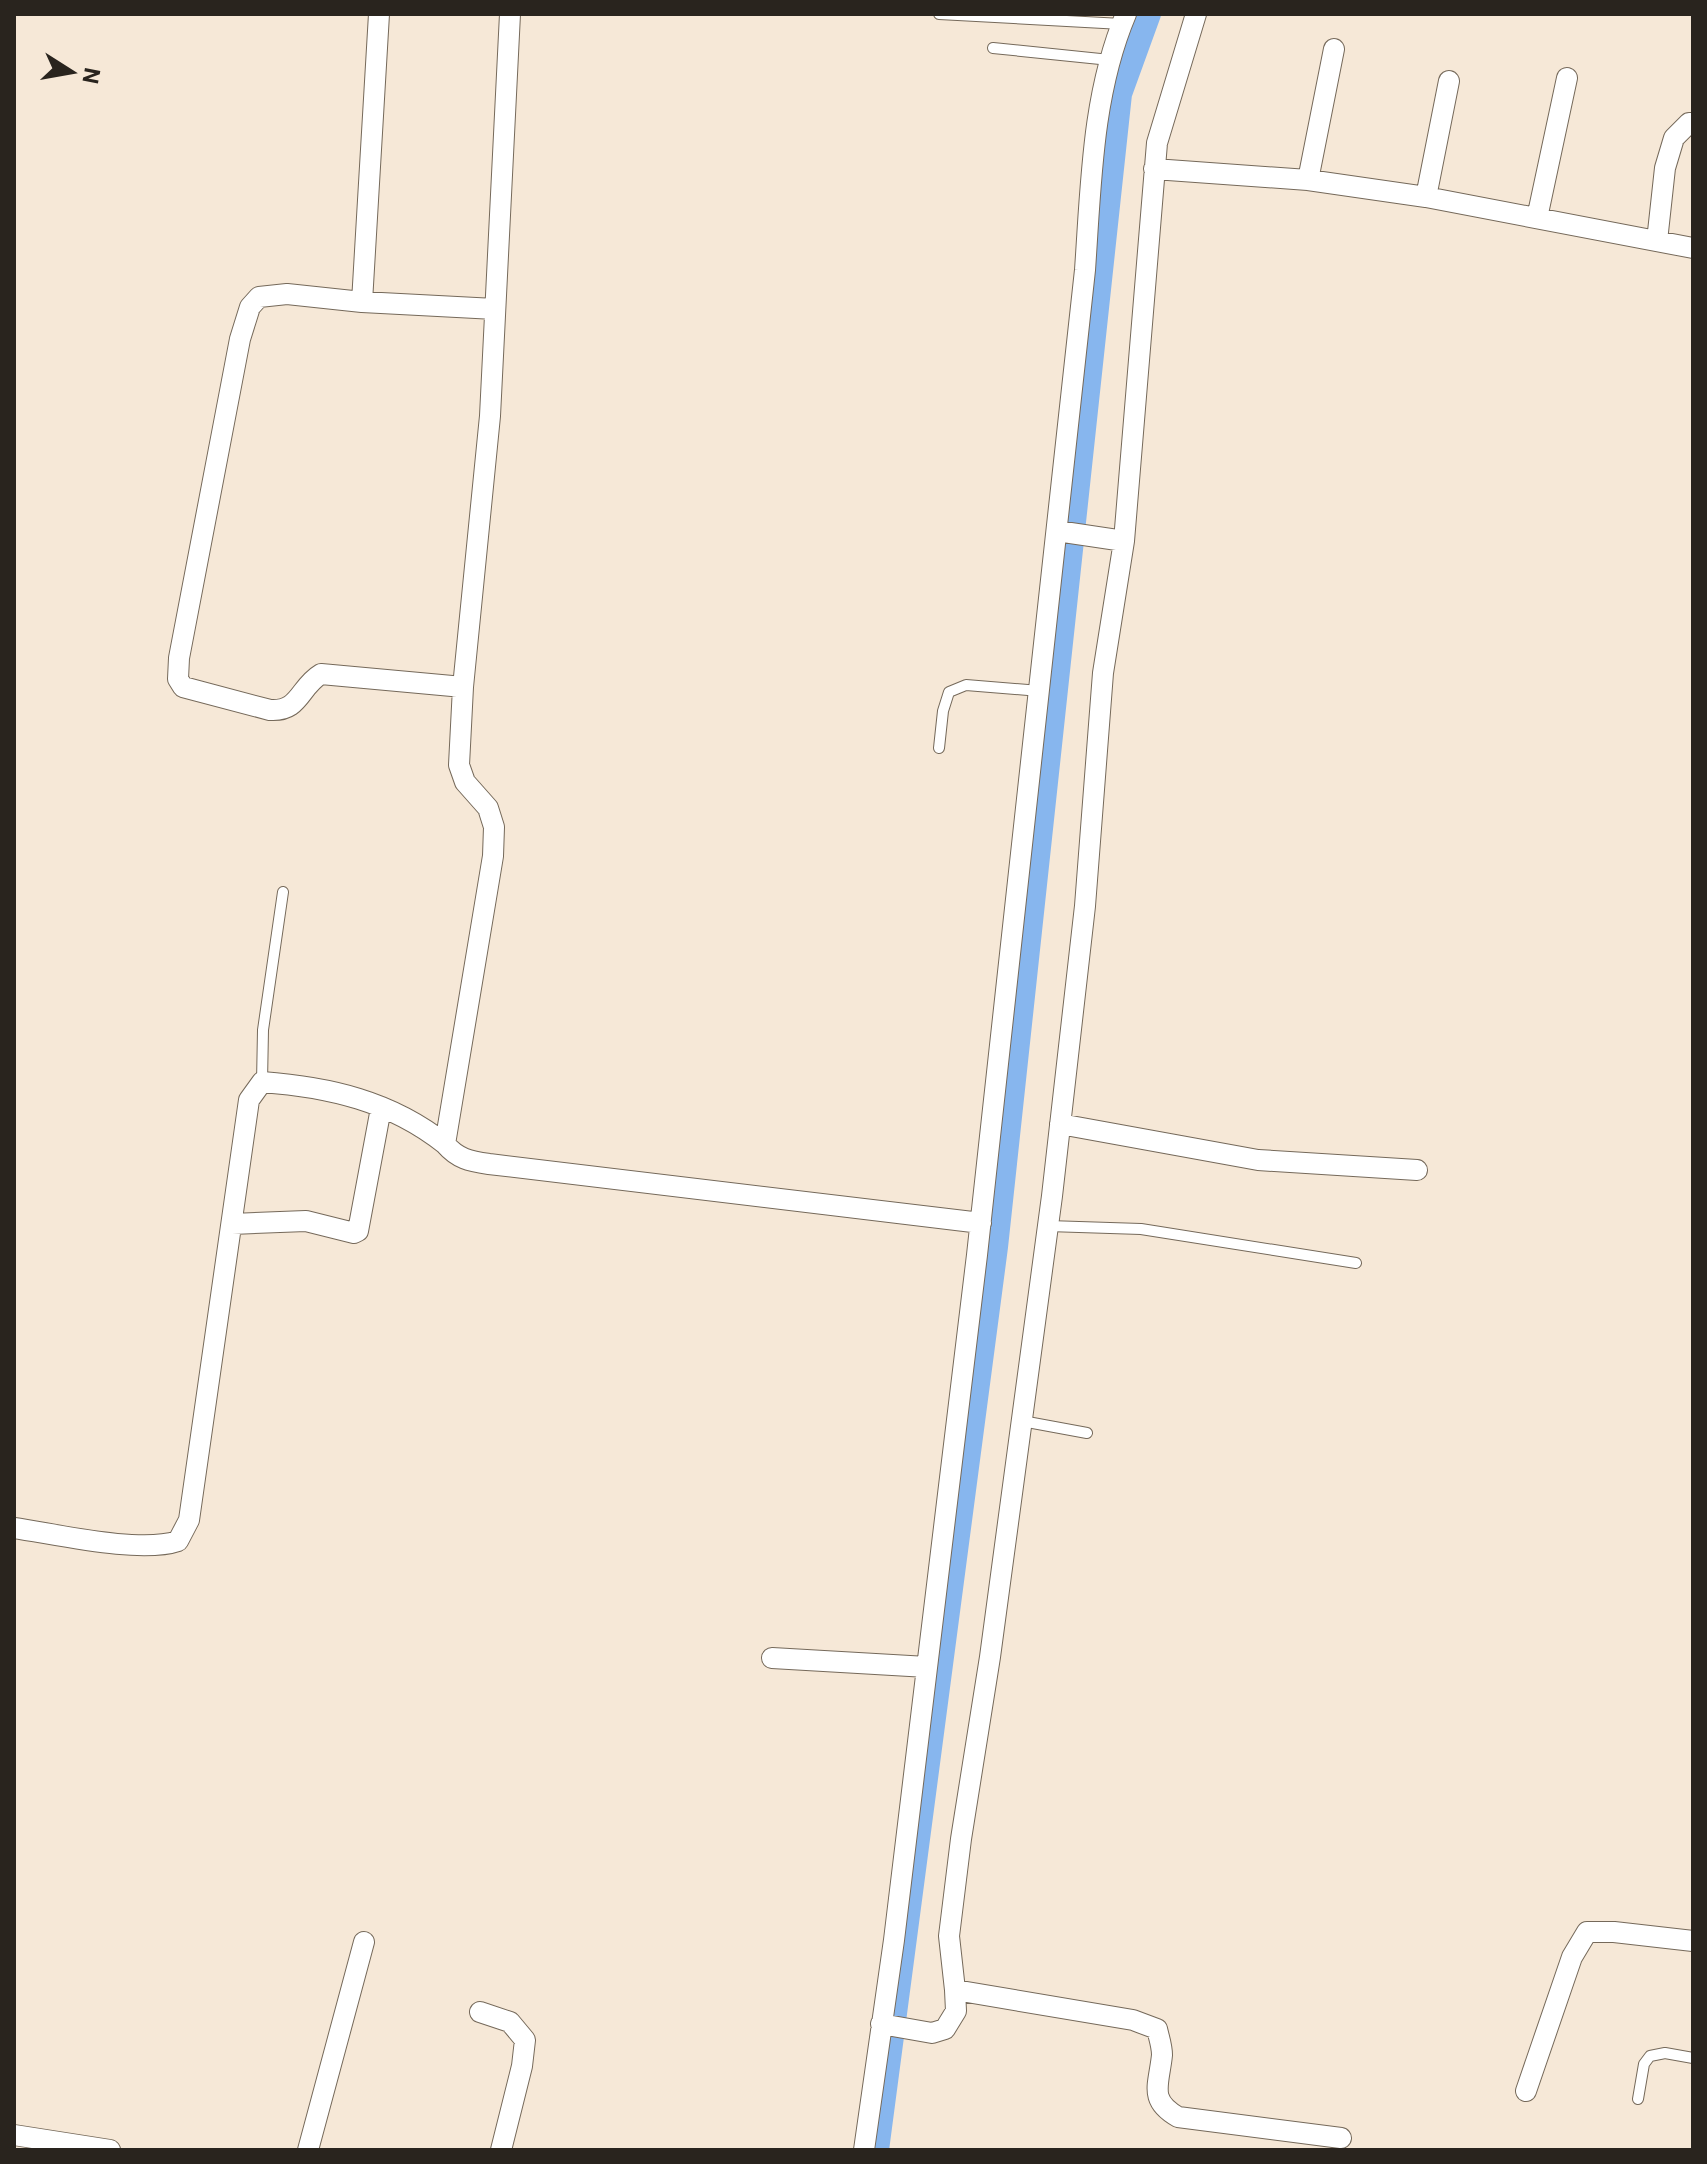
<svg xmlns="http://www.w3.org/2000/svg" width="1707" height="2164" viewBox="0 0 1707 2164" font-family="Roboto,sans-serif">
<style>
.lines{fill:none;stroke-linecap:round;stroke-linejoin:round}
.canal{stroke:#87b6ee;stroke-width:24}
.lane-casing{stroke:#75695a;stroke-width:12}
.street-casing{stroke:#75695a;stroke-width:22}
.lane{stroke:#fff;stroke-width:10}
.street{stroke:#fff;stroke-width:20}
</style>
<rect width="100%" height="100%" fill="#f6e8d7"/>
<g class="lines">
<!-- canal -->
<path class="canal" d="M877 2150 996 1247 1120 94 1149 14"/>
<defs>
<path id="lane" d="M939 14 1122 24
M993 48 1110 60
M939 748 943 711 949 692 966 685 1040 691
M262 1082 263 1030 283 892
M1048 1226 1141 1229 1356 1263
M1022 1421 1087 1433
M1638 2099 1644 2064 1650 2056 1665 2053 1693 2058"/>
<path id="street" d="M510 14 490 416 463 687 459 765 465 782 488 808 494 827 493 856 445 1144C458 1159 469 1161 489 1164L981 1223
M1196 14 1157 143 1124 541 1103 673 1085 906 1052 1196 990 1657 961 1839 949 1936 955 1990 1133 2020 1157 2029C1159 2038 1162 2046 1162 2055 1159 2085 1148 2100 1178 2117L1341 2138
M1154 169 1308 180 1426 197 1693 248
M1308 180 1334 49
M1426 197 1449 81
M1537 218 1567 78
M1657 241 1665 168 1674 138 1689 123H1693
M362 302 379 14
M1057 531 1124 541
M463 687 321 674C299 687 300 712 270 710L183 687 178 679 179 658 240 339 250 307 259 297 287 294 362 302 495 309
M1060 1124 1258 1160 1417 1170
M232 1224 306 1221 354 1233 358 1231 381 1108
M14 1528C56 1534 140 1554 178 1541L189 1520 249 1100 262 1082C329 1087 391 1101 445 1144
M772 1658 927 1667
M480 2012 510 2022 525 2040 522 2066 501 2150
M881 2024 932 2033 945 2029 956 2011 955 1990
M1526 2091 1572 1957 1587 1932H1614L1693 1941
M14 2135 110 2150
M308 2150 364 1942
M864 2150 894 1940 977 1255 1085 270C1091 185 1092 94 1126 14"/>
</defs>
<!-- lane casing -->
<use href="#lane" class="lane-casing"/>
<!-- street casing -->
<use href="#street" class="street-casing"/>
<!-- lane -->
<use href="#lane" class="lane"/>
<!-- street -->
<use href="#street" class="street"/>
</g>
<!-- border -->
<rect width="1707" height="2164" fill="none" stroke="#29241e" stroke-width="32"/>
<!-- north arrow -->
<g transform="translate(72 72) rotate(101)" stroke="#f6e8d7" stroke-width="6" paint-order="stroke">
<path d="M0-6L14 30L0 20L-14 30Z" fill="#29241e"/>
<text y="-12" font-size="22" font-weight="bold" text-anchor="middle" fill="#29241e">N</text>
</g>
</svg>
